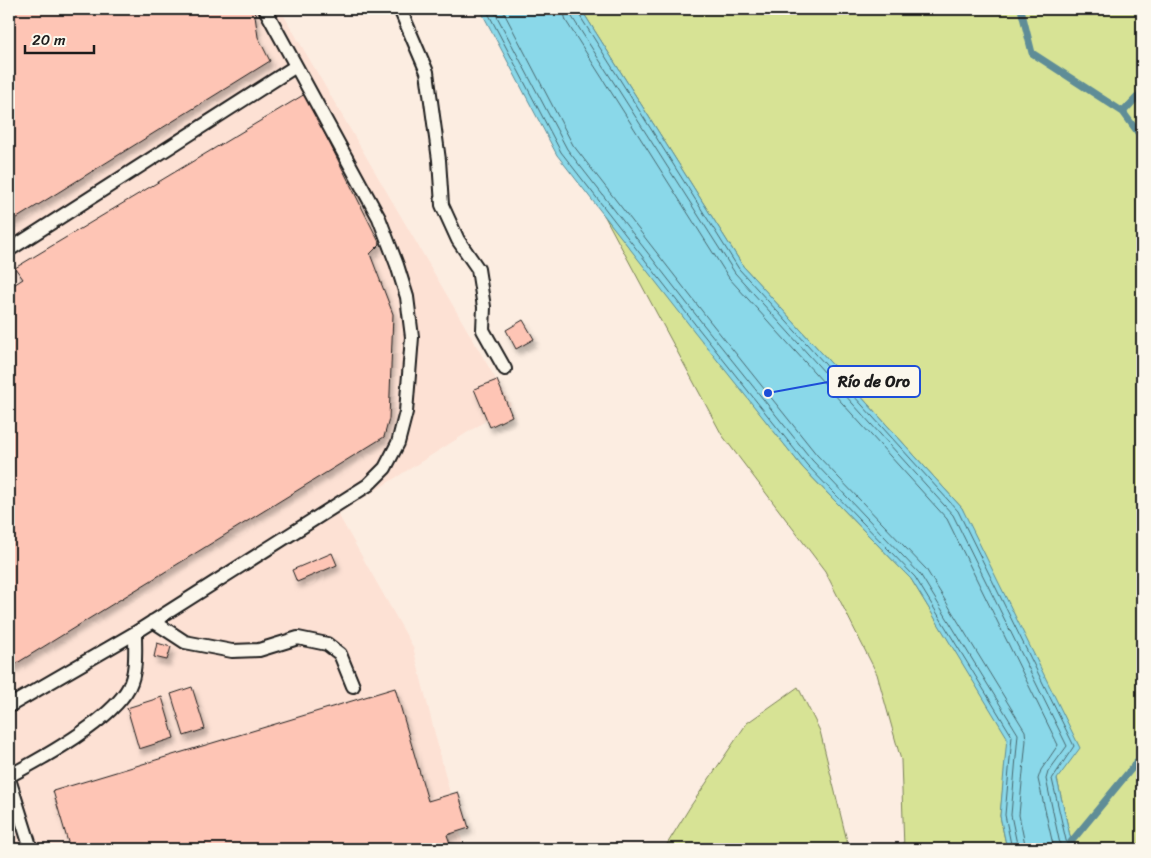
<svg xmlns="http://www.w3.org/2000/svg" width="1151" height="858" viewBox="0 0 1151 858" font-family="Sriracha,sans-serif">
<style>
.built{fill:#fde1d4}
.green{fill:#d7e395;stroke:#7a8058}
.water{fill:#8ad8e9;stroke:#5e8d97}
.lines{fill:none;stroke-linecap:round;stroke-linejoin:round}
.shore{stroke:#48676e;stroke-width:1}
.stream{stroke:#5e8d97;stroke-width:7}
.building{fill:#fec5b5;stroke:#1c1c1c;filter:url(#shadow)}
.lane-casing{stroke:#1c1c1c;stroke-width:16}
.lane{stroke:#fbf7ec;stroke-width:12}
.leader{fill:none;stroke:#1d4ed8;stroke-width:2}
.callout-dot{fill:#1d4ed8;stroke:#fbf7ec;stroke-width:2}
.callout{fill:#fbf7ec;stroke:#1d4ed8;stroke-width:2}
.callout-label{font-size:16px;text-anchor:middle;font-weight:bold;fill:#1c1c1c}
</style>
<defs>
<filter id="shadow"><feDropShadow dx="3" dy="5.5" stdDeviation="2.5" flood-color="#0004"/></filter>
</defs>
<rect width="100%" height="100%" fill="#fcede1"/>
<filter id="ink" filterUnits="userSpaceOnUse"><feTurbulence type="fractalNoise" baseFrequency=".02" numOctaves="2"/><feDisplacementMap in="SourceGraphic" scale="10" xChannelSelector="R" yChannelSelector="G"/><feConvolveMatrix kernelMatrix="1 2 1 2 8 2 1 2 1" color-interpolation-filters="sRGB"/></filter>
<g filter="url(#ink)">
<!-- built -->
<path class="built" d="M9 9H280L511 405 338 514 413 647 464 849H9Z"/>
<!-- green -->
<path class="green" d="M581 9H1142V849H1073L1057 779 962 508 743 266Z
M604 215 803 468 911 579 1008 737 1000 816 1007 849H904L901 760 877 674 825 571 722 435Z
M798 687 820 731 849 849H664L690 807 747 723Z"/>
<!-- water -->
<path class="water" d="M480 9H581L743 266 962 508 1080 748 1057 779 1073 849H1007L1000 816 1007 737 911 579 803 468 694 331 557 155Z"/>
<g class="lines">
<!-- shore -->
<path class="shore" d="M486 9 561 152 698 328 807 465 915 577 1012 736 1005 815 1012 849
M493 9 567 149 703 324 812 460 920 574 1018 734 1011 815 1018 849
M502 9 573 145 709 320 817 455 926 569 1025 731 1026 740 1019 815 1026 849
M563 9 566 21 729 278 947 519 1058 745 1041 770 1038 779 1054 849
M571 9 572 17 735 273 953 515 1067 746 1048 772 1046 779 1061 849
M577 9 578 13 739 269 958 511 1074 746 1052 779 1068 849"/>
<!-- stream -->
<path class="stream" d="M1021 9 1032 53 1123 112 1142 138
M1123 112 1142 92
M1068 849 1071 842 1142 756"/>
</g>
<!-- building -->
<path class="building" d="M11 9H254L258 37 270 61 9 223V10Z
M305 94 380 244 370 254 393 314 389 419 384 437 9 668V288L23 279 15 268Z
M523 320 534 339 516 349 506 330Z
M497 380 512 416 490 427 474 389Z
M332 553 337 565 297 582 292 570Z
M157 643 171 647 167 660 154 657Z
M192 687 205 729 184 736 171 694Z
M395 688 428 801 458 792 469 828 447 835 452 849H70L53 791Z
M162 697 174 738 139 749 127 708Z"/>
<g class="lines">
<defs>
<path id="lane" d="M400 9 427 72 439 160 442 205 458 240 478 269 484 307 483 330 505 369
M9 250 296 66
M153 621 185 642 232 651 259 650 298 638 327 644 340 654 353 686
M9 706 135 633 368 485 385 468 398 443 406 412 412 337 407 297 397 265 379 218 265 9
M9 776C43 758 111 721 129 687 137 671 135 650 135 633
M9 779 31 849"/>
</defs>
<!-- lane casing -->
<use href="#lane" class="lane-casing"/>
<!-- lane -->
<use href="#lane" class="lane"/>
</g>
</g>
<!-- callouts -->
<path class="leader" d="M768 393L828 382"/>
<circle class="callout-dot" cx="768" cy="393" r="5"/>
<rect class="callout" x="828" y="366" width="92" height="31" rx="5"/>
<g class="callout-label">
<text x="874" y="387">Río de Oro</text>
</g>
<!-- margin -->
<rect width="1151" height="858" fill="none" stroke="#fbf7ec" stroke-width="30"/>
<rect x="15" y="15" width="1121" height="828" fill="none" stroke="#1c1c1c" stroke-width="2" filter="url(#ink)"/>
<!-- scale -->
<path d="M25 45v8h69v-8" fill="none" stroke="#1c1c1c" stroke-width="2.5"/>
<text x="32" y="45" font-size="15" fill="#1c1c1c" stroke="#fbf7ec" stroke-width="4" paint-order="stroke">20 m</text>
</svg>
